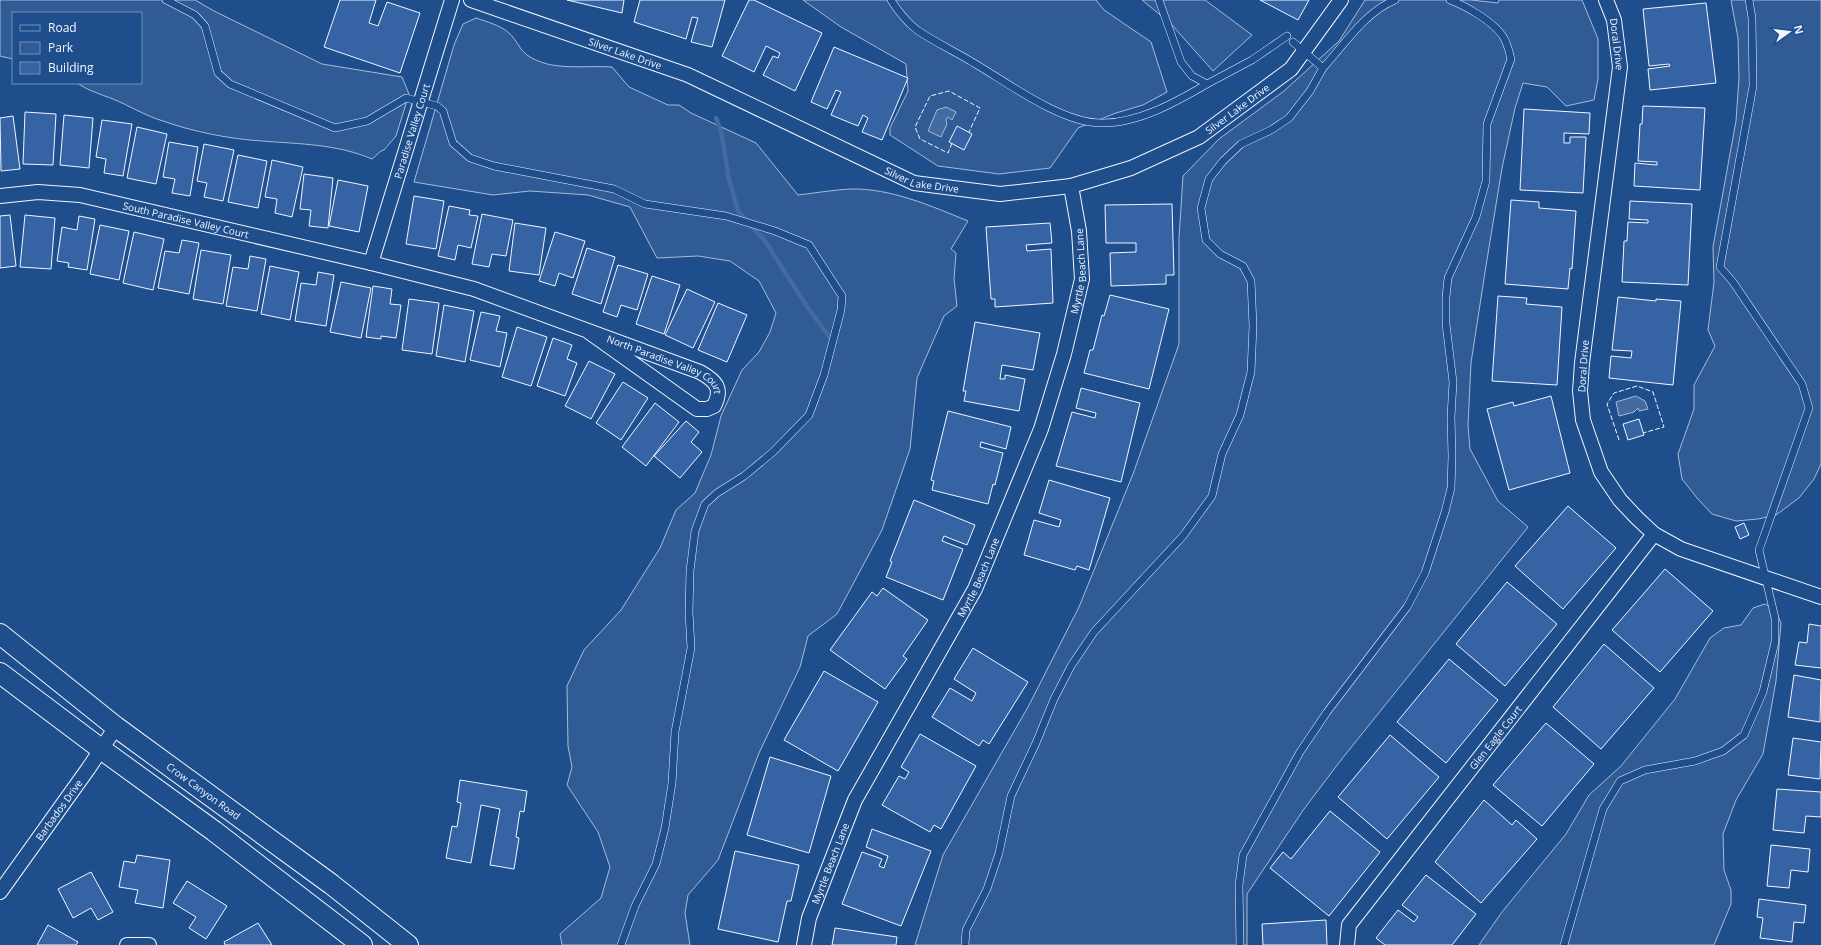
<svg xmlns="http://www.w3.org/2000/svg" width="1821" height="945" viewBox="0 0 1821 945" font-family="'Open Sans',sans-serif">
<style>
.green{fill:#305b95;stroke:#a8bbd7}
.water{fill:#446ba0;stroke:#a8bbd7}
.lines{fill:none;stroke-linecap:round;stroke-linejoin:round}
.stream{stroke:#446ba0;stroke-width:4.5}
.building{fill:#3563a3;stroke:#f2f6ff}
.lane-casing{stroke:#f2f6ff;stroke-width:8}
.street-casing{stroke:#f2f6ff;stroke-width:16}
.secondary-casing{stroke:#f2f6ff;stroke-width:22}
.lane{stroke:#1f4e8c;stroke-width:7}
.street{stroke:#1f4e8c;stroke-width:14}
.secondary{stroke:#1f4e8c;stroke-width:20}
.fence{stroke:#f2f6ff;stroke-width:1;stroke-dasharray:5 2;stroke-linecap:butt}
.labels{text-anchor:middle;dominant-baseline:central;stroke-width:3;stroke-linejoin:round;paint-order:stroke}
.street-label{font-size:10px;fill:#f2f6ff;stroke:#1f4e8c}
</style>
<rect width="100%" height="100%" fill="#1f4e8c"/>
<!-- green -->
<path class="green" d="M0 0H195L214 11 322 64 402 77 409 94 396 136 384 150 381 151 372 159C337 144 300 144 262 141 230 139 194 132 163 121 146 116 130 106 113 99 100 94 89 91 77 83H141V13H13V59L0 56Z
M803 0H1096L1104 10 1151 42 1167 92 1143 105 1116 113 1078 128 1050 168 999 174 938 166 890 135V128L908 91 906 64 841 27Z
M1142 0H1205L1252 35 1213 71 1171 24Z
M1365 0H1471L1498 3 1499 0H1582L1598 39V79L1594 100 1566 106 1547 87 1523 83 1515 108 1502 168 1485 272 1471 363 1468 425 1470 449 1498 501 1528 527 1341 760 1304 809 1247 894V945H915L943 855 1028 707 1079 607 1133 474 1179 344V238L1183 176 1219 139 1284 91 1339 41Z
M1731 0H1821V464L1814 479 1799 498 1776 515 1758 519 1736 521 1712 514 1697 498 1682 479 1678 454 1694 409V385L1715 346 1708 330 1714 282 1713 247 1736 121 1739 78 1738 38Z
M476 18C487 22 500 25 509 33 516 39 520 50 527 55 551 72 584 65 612 67L629 87 668 105H679L691 113 756 143 798 195C815 193 833 190 850 189 891 188 931 206 968 221L951 249 956 253 954 279 957 306 944 316 917 378 910 449 882 530 837 614 808 636 800 667 759 753 718 860 688 895 685 913 690 945H562L560 934 601 898 610 867 598 832 567 785 572 767 568 746 567 686 584 650 621 610 660 548 676 510 695 493 711 455 721 416 731 394 742 370 759 352 770 332 776 313 759 281 730 261 698 256 657 258 630 207 588 195 530 191 493 195 414 182 454 45 463 24Z
M1765 604 1776 611 1781 623 1776 681 1763 754 1736 800 1723 834 1724 870 1731 890V904L1714 945H1479L1502 912 1566 834 1589 795 1621 766 1675 699 1710 638 1724 628 1741 625 1753 608Z"/>
<!-- water -->
<path class="water" d="M946 107 956 112 952 120 948 117 946 120 947 124 941 137 928 131 937 110Z
M1636 396 1645 401 1648 409 1639 411 1638 408 1634 412 1619 416 1616 402Z"/>
<g class="lines">
<!-- stream -->
<path class="stream" d="M716 118 721 131 729 179 738 211 765 241 808 308 833 342"/>
</g>
<!-- building -->
<path class="building" d="M340 0H376L369 23 378 26 387 2 420 13 400 73 324 47Z
M567 0H624L622 13Z
M640 0H725L712 47 691 42 698 18 692 17 686 39 634 22Z
M749 0H754L822 33 795 91 763 75 773 56 778 58 780 53 766 46 754 72 722 56Z
M1260 0H1309L1298 20Z
M1706 3 1716 83 1650 90 1648 69 1670 66 1669 64 1649 66 1643 9Z
M834 47 908 78 882 140 862 132 868 118 863 115 858 126 831 115 841 92 836 90 827 109 811 102Z
M1643 106 1705 108 1700 190 1634 186 1635 163 1657 165V162L1638 161 1640 124H1642Z
M1524 109 1590 113 1589 134 1564 133V143H1570V137H1586L1583 193 1520 190Z
M25 112 56 114 53 165 23 164Z
M64 115 93 118 89 168 60 165Z
M13 116 20 169 1 171 0 118Z
M102 120 132 124 123 176 104 173 106 159 96 157Z
M957 126 972 134 964 150 949 142Z
M137 127 167 134 156 184 127 178Z
M169 142 198 147 190 196 172 193 175 179 163 177Z
M204 144 234 150 223 201 204 197 207 183 197 181Z
M238 155 267 161 258 208 228 202Z
M272 160 303 167 292 217 275 213 277 199 265 197Z
M304 174 333 178 328 228 309 226 311 210 300 209Z
M338 180 368 186 359 232 329 226Z
M414 196 444 201 436 249 406 244Z
M1511 200 1539 202V208L1576 211 1572 269 1570 268 1568 289 1505 284Z
M1630 201 1692 204 1688 285 1622 282 1624 241H1627L1628 222 1648 223V220L1629 219Z
M1172 204 1174 275H1166V284L1111 286 1110 253 1136 252V243H1106L1105 205Z
M449 206 470 210 469 215 478 216 471 248 458 245 455 260 438 256Z
M482 214 513 220 506 256 492 254 489 267 472 264Z
M10 215 16 266 0 268V216Z
M25 215 55 218 51 269 20 267Z
M79 216 95 219 87 270 68 267 69 263 57 261 62 227 77 230Z
M515 223 546 228 539 275 509 271Z
M1050 223 1052 243 1026 245 1027 251 1051 249 1053 303 995 307V299H991L986 227Z
M100 225 129 231 119 280 90 274Z
M134 232 164 239 153 290 123 283Z
M555 232 585 241 573 278 559 273 555 286 539 281Z
M182 240 199 243 189 294 158 288 165 251 179 253Z
M587 248 615 257 601 304 572 294Z
M201 250 231 255 223 304 193 299Z
M250 256 266 259 257 311 226 306 233 267 248 269Z
M618 265 648 274 637 310 621 305 617 317 603 312Z
M270 266 299 272 290 320 261 314Z
M318 272 334 275 326 326 295 321 301 283 316 285Z
M652 276 680 285 664 334 636 324Z
M341 282 371 288 361 338 330 332Z
M373 286 392 289 390 304 401 305 396 338 381 336V339L366 337Z
M687 289 715 302 693 348 665 335Z
M1110 295 1169 309 1149 389 1084 373 1090 350H1093L1102 315 1104 316Z
M1498 296 1527 298 1526 304 1562 307 1557 385 1492 381Z
M1618 297 1656 301V299L1681 301 1673 385 1609 378 1611 356 1631 358 1632 351 1612 350Z
M409 299 439 303 432 354 402 350Z
M718 303 747 315 727 362 698 350Z
M444 305 474 311 465 362 436 356Z
M481 312 500 316 496 331 507 333 500 367 470 360Z
M975 322 1040 333 1033 370 1002 365 1000 379H1005V375L1025 379 1019 411 964 401 966 391H963Z
M517 327 547 337 531 386 502 377Z
M553 338 572 345 567 359 577 363 565 396 537 386Z
M589 361 615 374 591 419 565 406Z
M623 382 648 398 621 440 596 423Z
M1081 388 1140 403 1121 482 1056 466 1072 412 1095 418 1096 413 1076 408Z
M1551 396 1570 473 1509 490 1487 409 1513 402 1514 406Z
M655 403 679 422 646 466 622 447Z
M948 411 1011 427 1006 449 981 442 980 447 1003 453 995 485 993 484 988 504 932 490 934 481 931 480Z
M1639 419 1644 435 1628 440 1623 424Z
M686 421 699 432 691 442 702 452 680 478 654 456Z
M1049 480 1110 498 1089 570 1077 566 1075 570 1024 555 1034 520 1059 527 1061 520 1039 513Z
M914 500 975 525 967 545 944 536 942 541 963 549 943 600 886 577 892 562 890 561Z
M1568 506 1616 548 1563 609 1515 566Z
M1744 523 1749 535 1740 539 1735 527Z
M1665 569 1713 611 1660 672 1612 630Z
M1507 582 1557 624 1505 686 1456 644Z
M883 588 928 620 903 656 907 659 885 689 830 650 872 592 877 596Z
M1809 624 1821 626V668L1795 665 1799 642 1807 643Z
M1604 644 1654 688 1601 749 1553 707Z
M973 648 1028 682 989 744 983 740 979 746 932 717 950 688 972 701 976 693 954 679Z
M1449 659 1498 700 1446 763 1397 722Z
M824 671 878 702 838 771 784 740Z
M1794 675 1821 680 1820 722 1788 717Z
M1546 723 1594 764 1542 826 1493 785Z
M920 734 976 766 941 829 934 825 930 832 882 805 899 776 905 779 909 772 901 767Z
M1390 735 1439 777 1387 839 1338 797Z
M1793 738 1821 742 1820 779 1788 775Z
M770 757 831 776 809 853 747 835Z
M460 780 527 791 524 812 520 811 516 837 519 838 514 869 490 865 500 809 481 805 471 863 446 858 452 826 457 827 461 803 457 802Z
M1777 789 1821 792V817L1806 816 1804 833 1773 830Z
M1484 800 1512 825 1516 820 1537 839 1481 903 1435 862Z
M1330 811 1380 852 1329 916 1270 868 1283 852 1291 859Z
M872 829 931 851 901 926 842 904 862 852 882 859 879 866 884 868 888 856 866 847Z
M1771 845 1810 849 1808 872 1791 870 1789 888 1767 886Z
M735 851 799 865 791 901H787L778 942 718 929Z
M137 855 170 860 163 908 135 903 138 890 119 887 124 861 135 863Z
M91 872 113 912 98 920 91 908 73 918 58 889Z
M1426 875 1476 914 1452 945H1385L1376 938 1398 910 1414 922 1418 917 1402 905Z
M187 881 227 906 206 939 189 928 196 917 173 903Z
M1759 899 1806 905 1804 923 1794 922 1792 942 1760 938 1763 918 1757 917Z
M1326 920 1327 945H1263L1262 924Z
M258 923 272 945H225L224 942Z
M48 925 78 942 76 945H37Z
M835 928 897 937 896 945H832Z"/>
<g class="lines">
<defs>
<path id="lane" d="M166 0 195 15 205 26 218 73 230 84 335 128 367 121 406 98 437 106 443 111 453 143 470 158 494 166 614 189 645 204 726 216 775 231 809 245 842 296 841 310 824 375 809 415 773 452 744 476 717 493 705 504 695 531 690 571 689 612 691 648 675 732 672 783 665 828 656 864 635 906 621 945
M891 0C898 11 907 22 917 30 933 41 950 49 967 59 1003 79 1060 124 1103 123 1139 123 1176 102 1207 84L1192 76 1181 62 1159 0
M1293 42 1323 68C1344 45 1365 12 1395 0
M1207 84 1252 60 1287 36
M965 945 966 930 987 889 999 853 1011 796 1036 743 1054 699 1071 666 1094 632 1183 536 1212 496 1222 454 1240 415 1251 372 1253 326 1251 281 1243 266 1220 254 1206 240 1201 208 1209 179 1223 161 1241 144 1271 130 1289 118 1310 91 1323 68
M1240 945 1239 885 1243 855 1300 752 1327 712 1407 607 1425 573 1445 512 1451 488 1452 456 1451 417 1453 382 1446 324V297L1448 278 1476 217 1486 181 1487 124 1511 59C1509 50 1507 42 1502 35 1492 21 1466 6 1450 0
M1564 945 1603 809 1620 781 1645 770 1695 761 1723 751 1744 735 1763 692 1775 642V618L1759 550 1809 408 1802 384 1733 282 1720 267 1753 86 1752 18 1749 0"/>
<g id="street">
<path id="s1" d="M471 0 688 75 914 183 1000 194 1071 186 1131 168 1199 137 1291 69 1341 0"/>
<path id="s2" d="M1606 0 1614 20 1620 67 1582 363 1580 391 1583 420 1601 472 1620 500 1637 518 1654 534 1681 549 1821 597"/>
<path id="s3" d="M0 196 38 192 80 195 371 263 474 289 700 372C716 381 723 388 714 406L707 409H697L589 332"/>
<path id="s4" d="M371 263 452 0"/>
<path id="s5" d="M0 892 88 769 116 727"/>
<path d="M127 945H149"/>
<path id="s6" d="M804 945 809 918 855 800 975 589 1041 429 1064 354 1082 279 1079 231 1071 186"/>
<path id="s7" d="M1347 945 1349 925 1654 534"/>
</g>
<g id="secondary">
<path id="s8" d="M0 634 116 727 331 884 408 945"/>
<path d="M0 673 101 749 214 831 362 945"/>
</g>
</defs>
<!-- lane casing -->
<use href="#lane" class="lane-casing"/>
<!-- street casing -->
<use href="#street" class="street-casing"/>
<!-- secondary casing -->
<use href="#secondary" class="secondary-casing"/>
<!-- lane -->
<use href="#lane" class="lane"/>
<!-- street -->
<use href="#street" class="street"/>
<!-- secondary -->
<use href="#secondary" class="secondary"/>
<!-- fence -->
<path class="fence" d="M952 143 948 153 920 139 915 127 930 96 949 91 980 108 969 132
M1619 440 1607 404 1614 393 1637 386 1653 392 1664 427 1643 433"/>
</g>
<g class="labels">
<!-- street labels -->
<g class="street-label">
<text stroke="none"><textPath href="#s2" startOffset="46">Doral Drive</textPath></text>
<text stroke="none"><textPath href="#s1" startOffset="163">Silver Lake Drive</textPath></text>
<text stroke="none"><textPath href="#s1" startOffset="823">Silver Lake Drive</textPath></text>
<text stroke="none"><textPath href="#s4" startOffset="138">Paradise Valley Court</textPath></text>
<text stroke="none"><textPath href="#s1" startOffset="487">Silver Lake Drive</textPath></text>
<text stroke="none"><textPath href="#s3" startOffset="189">South Paradise Valley Court</textPath></text>
<text stroke="none"><textPath href="#s6" startOffset="733">Myrtle Beach Lane</textPath></text>
<text transform="translate(1583 366) rotate(-86)">Doral Drive</text>
<text stroke="none"><textPath href="#s3" startOffset="692">North Paradise Valley Court</textPath></text>
<text stroke="none"><textPath href="#s6" startOffset="409">Myrtle Beach Lane</textPath></text>
<text stroke="none"><textPath href="#s7" startOffset="258">Glen Eagle Court</textPath></text>
<text stroke="none"><textPath href="#s8" startOffset="257">Crow Canyon Road</textPath></text>
<text stroke="none"><textPath href="#s5" startOffset="101">Barbados Drive</textPath></text>
<text stroke="none"><textPath href="#s6" startOffset="86">Myrtle Beach Lane</textPath></text>
</g>
</g>
<!-- legend -->
<rect x="12" y="12" width="130" height="72" fill="#1f4e8c" stroke="#7391ba"/>
<rect x="20" y="25" width="20" height="6" fill="#1f4e8c" stroke="#7391ba"/>
<text x="48" y="32" font-size="12" fill="#f2f6ff">Road</text>
<rect x="20" y="42" width="20" height="12" fill="#305b95" stroke="#7391ba"/>
<text x="48" y="52" font-size="12" fill="#f2f6ff">Park</text>
<rect x="20" y="62" width="20" height="12" fill="#3563a3" stroke="#7391ba"/>
<text x="48" y="72" font-size="12" fill="#f2f6ff">Building</text>
<!-- north arrow -->
<g transform="translate(1789 32) rotate(76)" stroke="#1f4e8c" stroke-width="3" paint-order="stroke">
<path d="M0-3L7 15L0 10L-7 15Z" fill="#f2f6ff"/>
<text y="-6" font-size="11" font-weight="bold" text-anchor="middle" fill="#f2f6ff">N</text>
</g>
</svg>
